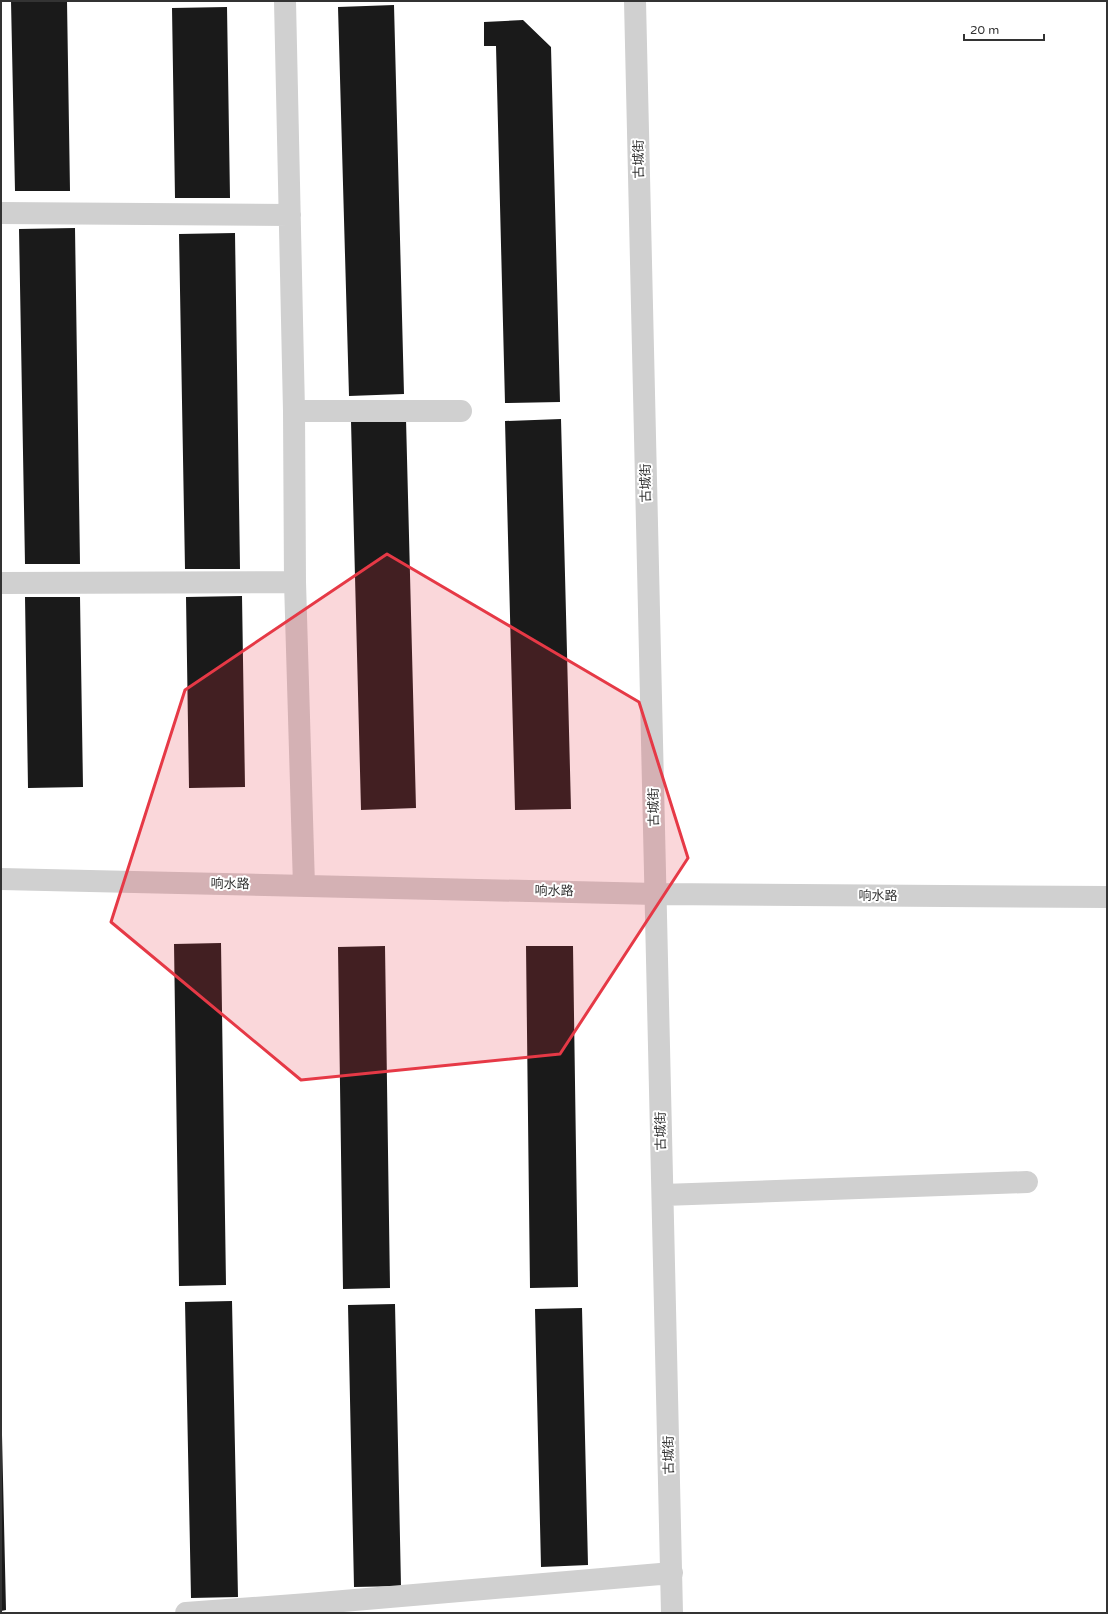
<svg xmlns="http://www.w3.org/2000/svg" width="1108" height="1614" viewBox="0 0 1108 1614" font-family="'Varela Round','Noto Sans SC',sans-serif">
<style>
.building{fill:#1a1a1a}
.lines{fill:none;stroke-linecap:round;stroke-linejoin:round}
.minor{stroke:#d0d0d0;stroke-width:22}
.marked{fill:#e63946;fill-opacity:0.2;stroke:#e63946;stroke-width:3;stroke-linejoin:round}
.labels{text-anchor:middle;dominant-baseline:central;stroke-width:4;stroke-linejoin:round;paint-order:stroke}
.street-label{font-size:13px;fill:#333;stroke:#fff}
</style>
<rect width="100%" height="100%" fill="#fff"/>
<!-- building -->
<path class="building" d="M11 1H67L70 191H15Z
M394 5 404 394 349 396 338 7Z
M227 7 230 198H175L172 8Z
M523 20 551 47 560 402 505 403 496 46H484V22Z
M75 228 80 564H25L19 229Z
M235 233 240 569H185L179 234Z
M406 419 416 808 361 810 351 421Z
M561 419 571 809 515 810 505 421Z
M242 596 245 787 189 788 186 597Z
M25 597H80L83 787 28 788Z
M221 943 226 1285 179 1286 174 944Z
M385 946 390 1288 343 1289 338 947Z
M526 946H573L578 1287 530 1288Z
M232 1301 238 1597 191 1598 185 1302Z
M395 1304 401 1586 354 1587 348 1305Z
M582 1308 588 1565 541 1567 535 1309Z
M1 1435H2L6 1610 1 1611Z"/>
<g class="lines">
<!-- minor -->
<path class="minor" d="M285 1 294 411 295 582 304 886
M635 1 672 1613
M1 213 290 215
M294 411H461
M1 583 295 582
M1 879 656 894 1107 897
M663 1195 1027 1182
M186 1613 308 1604 672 1573"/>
</g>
<!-- marked area -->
<path class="marked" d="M387 554 639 702 688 858 560 1054 301 1080 111 922 185 690Z"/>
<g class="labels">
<!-- street labels -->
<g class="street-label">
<text transform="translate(639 159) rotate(-91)">古城街</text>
<text transform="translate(646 483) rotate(-91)">古城街</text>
<text transform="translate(654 807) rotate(-91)">古城街</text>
<text transform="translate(230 884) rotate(1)">响水路</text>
<text transform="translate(554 891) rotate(1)">响水路</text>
<text x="878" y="896">响水路</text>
<text transform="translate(661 1131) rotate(-91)">古城街</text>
<text transform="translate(669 1455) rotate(-91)">古城街</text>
</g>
</g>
<!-- border -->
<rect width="1108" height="1614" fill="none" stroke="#333333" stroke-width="4"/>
<!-- scale -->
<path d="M964 34v6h80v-6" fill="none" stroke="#333333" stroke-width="2"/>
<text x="970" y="34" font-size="12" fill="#333333" stroke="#ffffff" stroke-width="3" paint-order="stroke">20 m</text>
</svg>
